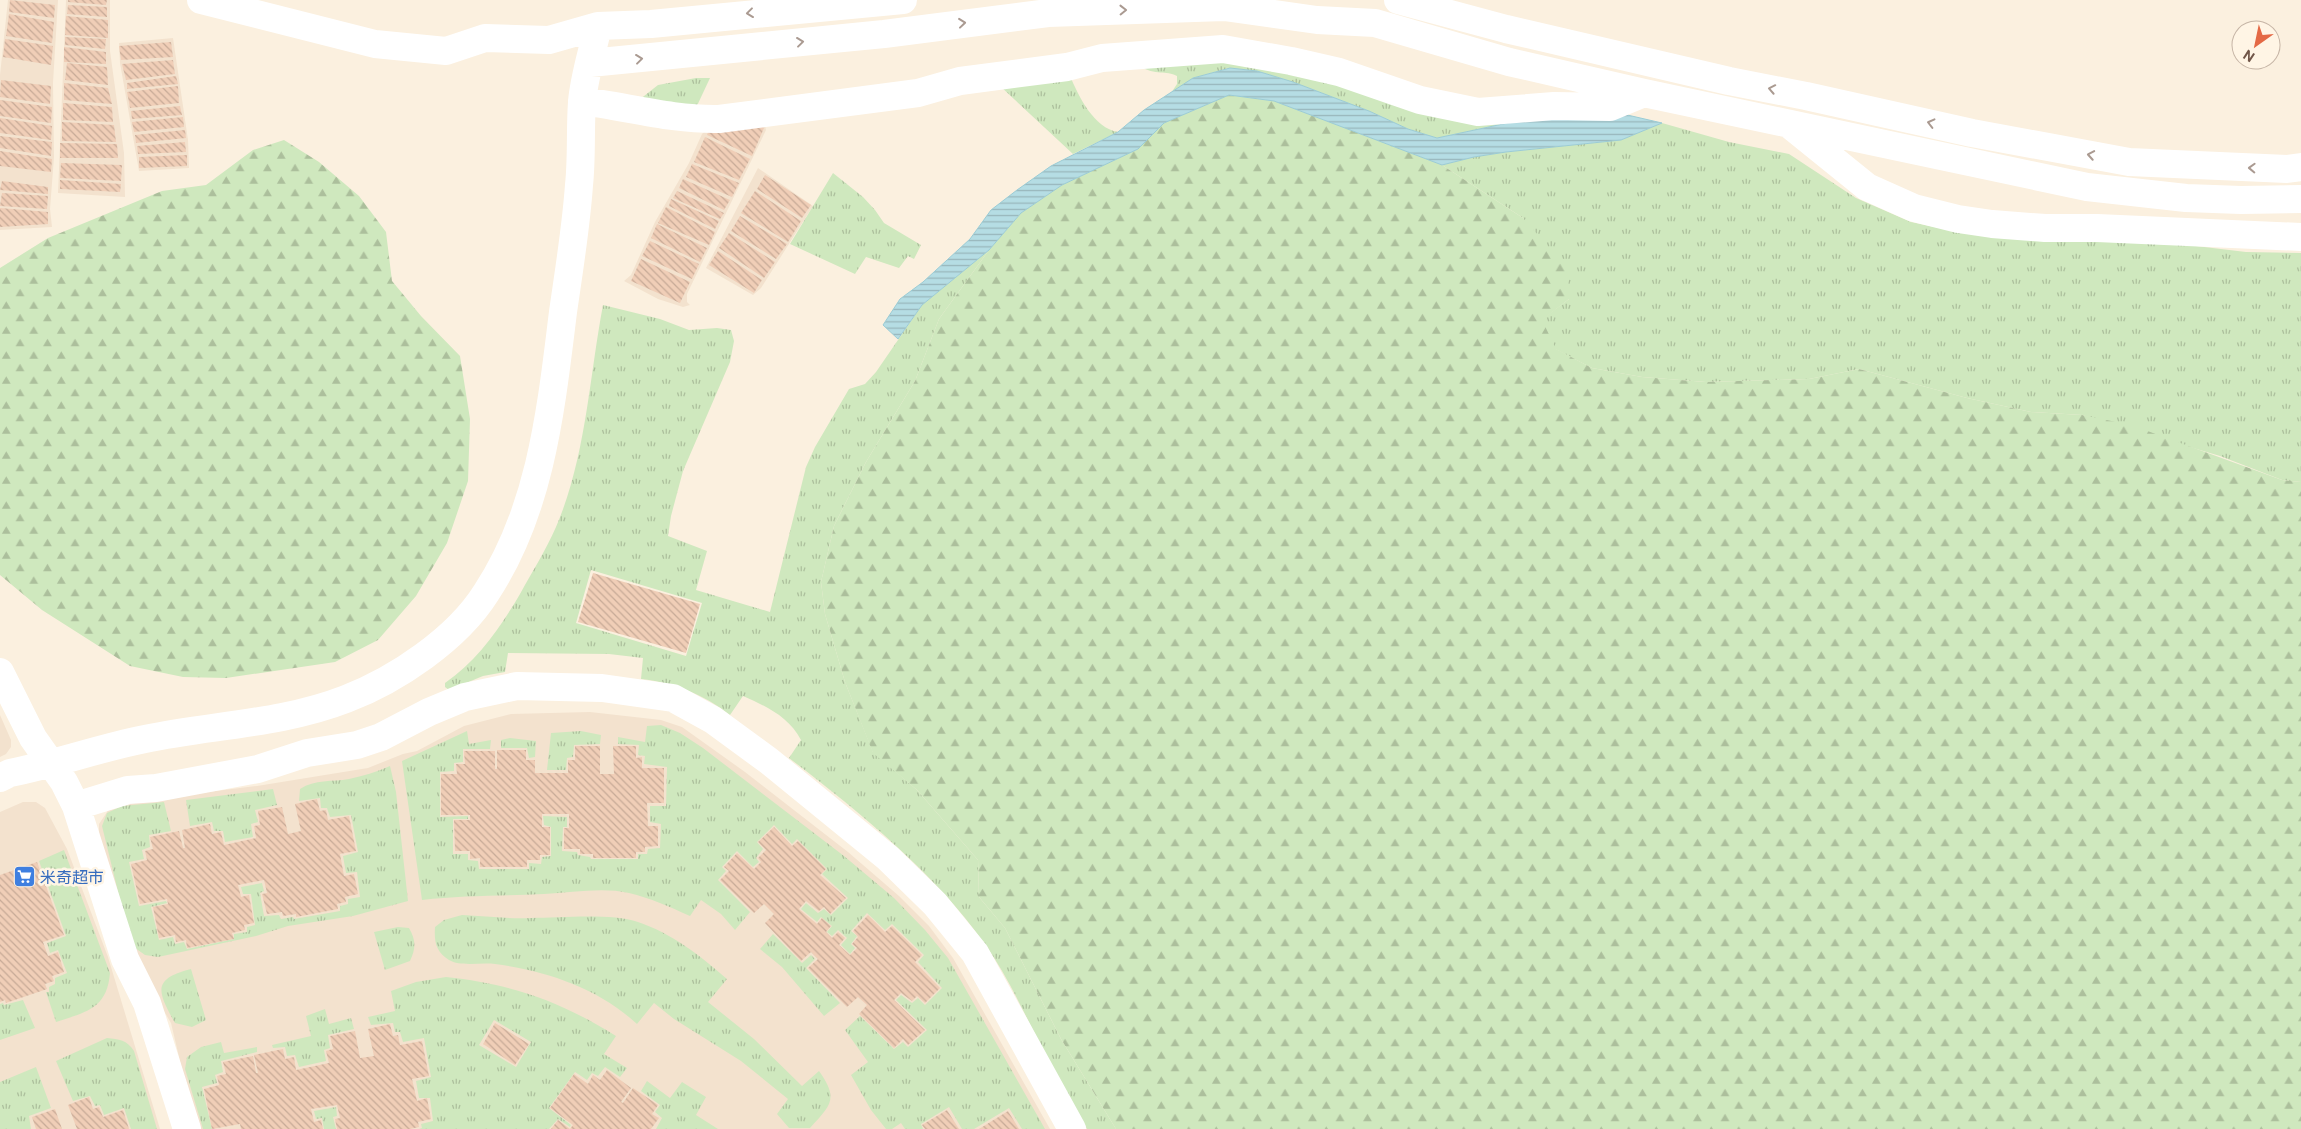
<svg xmlns="http://www.w3.org/2000/svg" width="2301" height="1129" viewBox="0 0 2301 1129" font-family="Roboto,'Noto Sans SC',sans-serif">
<style>
.residential{fill:#f3e2ce}
.grass{fill:url(#grass-tufts);fill-rule:evenodd}
.forest{fill:url(#forest-firs)}
.water{fill:url(#water-rules);stroke:#9bccd5}
.building{fill:url(#building-back-hatch)}
.lines{fill:none;stroke-linecap:round;stroke-linejoin:round}
.minor{stroke:#fff;stroke-width:28}
.oneway{stroke:#aa9a91}
.labels{text-anchor:middle;dominant-baseline:central;stroke-width:5;stroke-linejoin:round;paint-order:stroke}
.shop-label{font-size:16px;fill:#366cbe;stroke:#fff5e5;text-anchor:start}
</style>
<defs>
<pattern id="grass-tufts" width="24" height="20" patternUnits="userSpaceOnUse" patternTransform="scale(1.25)"><rect width="24" height="20" fill="#cfe8be"/><path d="M3 7l-1-3M5 7V3M7 7l1-3M15 17l-1-3M17 17v-4M19 17l1-3" fill="none" stroke="#acbf9c"/></pattern>
<pattern id="forest-firs" width="22" height="20" patternUnits="userSpaceOnUse" patternTransform="scale(1.25)"><rect width="22" height="20" fill="#cfe8be"/><path d="M5 1l3.5 6h-7zM16 11l3.5 6h-7z" fill="#acbf9c"/></pattern>
<pattern id="water-rules" width="6" height="5" patternUnits="userSpaceOnUse" patternTransform="scale(1.25)"><rect width="6" height="5" fill="#b5dde4"/><path d="M0 2.5h6" fill="none" stroke="#98b6bb"/></pattern>
<pattern id="building-back-hatch" width="6" height="6" patternUnits="userSpaceOnUse" patternTransform="scale(1.25)"><rect width="6" height="6" fill="#f0ceb7"/><path d="M-1 5l2 2M0 0l6 6M5-1l2 2" fill="none" stroke="#c7aa97"/></pattern>
</defs>
<rect width="100%" height="100%" fill="#fbf0df"/>
<!-- residential -->
<path class="residential" d="M8 0H58L53 83 54 157 50 209 52 227 0 230V75Z
M66 0H110V51L124 153 125 197 58 193Z
M173 38 188 140 189 168 139 171 120 63 119 43Z
M765 126 766 130 687 294V302L690 305 683 307 658 299 624 281 631 275 655 222 689 163 702 134 706 130Z
M758 168 813 206 761 288 753 295 706 268Z
M590 712 661 720 682 727 745 772 848 852 899 896 929 926 953 958 1050 1129H199L188 1095 171 1023 145 979 99 835V824L109 809 120 803 257 786 368 768 403 754 417 751 464 726 511 714Z
M0 715 11 740V747L6 754 0 757Z
M23 802H36L45 808 67 849 108 957 160 1129H0V812Z"/>
<!-- grass -->
<path class="grass" d="M1210 58 1517 121 1437 138 1408 129 1369 111 1293 82 1257 71 1229 68 1193 78 1171 93 1177 84V76C1166 70 1156 76 1139 66Z
M1070 76C1079 97 1094 128 1118 132L1073 154 1000 86Z
M696 78H710L695 110 639 100 658 85Z
M1662 123 1729 142 1789 154 1856 198 1911 222 1944 229 2104 241 2179 244 2246 252 2301 253V482L2282 480 2220 456 2082 415 2031 412 1967 398 1859 369 1809 379 1706 382 1642 377 1592 368 1555 349 1541 320 1569 299 1523 218 1442 165 1474 157 1506 152 1621 140Z
M833 173 863 197 875 210 884 223 921 245 914 259 908 256 899 268 866 257 855 274 790 244Z
M989 250 939 319 915 381 866 462 834 526 821 582 825 614 845 682 873 752 917 790 978 860 979 897 1005 928 1061 1039 1116 1129H1087C1072 1101 1056 1074 1041 1046 1023 1011 1007 975 984 943 936 874 856 809 789 758L801 740C789 717 766 706 743 696L730 715C703 694 675 683 641 679L643 658 609 654 508 653 505 672 483 676 449 690 445 687V683C478 660 500 628 520 594 532 572 546 550 556 527 586 457 589 379 603 305L660 319 689 330 717 328 731 330 734 341 730 362 683 471 671 516 668 536 707 551 696 590 770 612 806 467 815 447 849 389 865 384 876 372 922 305ZM591 570 702 603 686 656 576 623Z
M661 725 680 733 703 748 844 856 894 898 925 930 948 958 1045 1129H1022L1009 1108 974 1129H962L949 1107 921 1124 923 1129H905L901 1123 892 1129H886L871 1110 851 1075 868 1062 845 1030 860 1016 894 1049 903 1042 908 1047 927 1030 896 1000 901 995 912 1003 918 998 925 1005 942 988 918 962 924 955 892 924 885 930 867 913 851 931 857 936 851 944 855 948 850 954 841 945 847 938 838 930 832 936 827 932 832 926 821 917 817 922 801 909 806 903 818 913 824 909 831 915 848 898 822 874 827 869 797 839 792 844 774 825 757 842 763 849 756 858 759 862 753 867 737 851 722 867 726 871 718 880 750 912 735 930 721 914 701 900 690 916C670 907 650 898 629 893 601 887 572 893 544 894 503 896 462 895 422 900L402 761 467 731 469 744 491 740 490 749H463V762L454 763V771L440 772V817L468 816V819H453V854H468V860L478 861 479 869H529V863L541 864 542 857 551 856V827L544 825 543 816 567 817V827H563L562 851 577 852 578 855 590 857 591 859H638V854H647L648 849 660 848 661 824 650 822V806H666L667 767 644 764 645 756 638 755 639 745 618 744V737L645 742 647 726Z
M581 731 601 735 600 744 574 745 573 757 567 758 566 770H547L551 733Z
M510 738 536 741 535 757 529 758 527 748H501V740Z
M390 766 396 792 408 901 353 916 288 926 256 936 158 957 145 955 131 945 102 826 107 813 122 806 164 802 171 831 149 835 150 847 142 850 144 859 129 862 139 906 166 901 167 903 151 907 159 940 173 937 175 944 184 942 187 949 234 939V934L247 932V927L255 925 251 894H243L241 887 262 883 264 891 260 893 264 916 279 915 281 919 293 917 294 919 340 911V906L348 904V899L360 897 357 872 346 873 343 856 358 852 351 815 330 817 327 808H321L320 798 299 801 300 789C315 779 332 782 349 779 363 776 376 772 390 766Z
M273 789 277 805 255 810 258 822 251 824 253 837 225 842 223 831H214L212 822 190 826 186 800Z
M64 850 110 973C107 1009 86 1012 56 1022L46 992H49V987L55 984V978L67 973 58 950 50 953 47 943 66 936 39 861Z
M462 915C485 916 508 919 531 918 560 918 611 913 638 922 671 933 701 956 727 979L708 1002 754 1039 802 1086 819 1071C839 1099 831 1105 810 1128H789L777 1114 788 1099 741 1061 674 1019 654 1003 637 1024C598 988 547 971 495 964 481 962 461 967 449 960 436 952 434 942 435 927L444 920Z
M398 927 409 928C416 940 416 948 410 961L385 970 374 932Z
M773 934 802 963 811 955 815 959 806 968 840 1003 824 1016 782 967 760 949Z
M191 969 206 1020 192 1027 175 1023C157 991 152 979 191 969Z
M446 977C512 984 560 1001 616 1036L604 1054 627 1068 620 1077 605 1067 598 1076 592 1073 587 1080 575 1072 549 1108 571 1125 570 1127 558 1119 549 1129H419L422 1128 421 1124 433 1121 430 1098H419L416 1081 431 1077 424 1038 403 1042 400 1032H395L393 1023 371 1025 368 1017 395 1011 391 991 416 982ZM494 1020 531 1042 516 1067 479 1045Z
M23 1000 35 1028 0 1040V1004L3 1003 4 1005Z
M325 1009 329 1024 351 1018 354 1029 328 1035 330 1048 324 1050 326 1061 299 1067 295 1055 287 1056 285 1047 273 1048 272 1045 311 1036 306 1016Z
M107 1038C119 1039 127 1040 134 1051L157 1129H131L124 1108 104 1115 100 1105 95 1106 90 1096 73 1101 56 1061Z
M221 1042 224 1053 257 1047V1052L221 1061 223 1072 215 1075 217 1083 202 1087 212 1129H203L185 1069 187 1057 201 1047Z
M36 1067 51 1108 29 1116 31 1129H0V1082Z
M647 1081 670 1098 682 1082 706 1097 696 1115 718 1129H656L662 1118 655 1112 660 1105 641 1091Z
M336 1107 337 1116 333 1117 336 1129H324L322 1118 316 1119 314 1111Z"/>
<!-- forest -->
<path class="forest" d="M1229 95 1274 101 1442 165 1523 218 1568 269 1569 299 1542 320 1556 349 1592 368 1642 377 1706 382 1809 379 1859 369 1967 398 2031 412 2082 415 2131 425 2282 480 2301 482V1129H1116L1061 1039 1005 928 979 897 978 860 917 790 873 753 845 682 825 614 821 582 834 526 866 462 915 381 939 319 989 250 1021 213 1062 185 1138 149 1164 123Z
M284 140 319 162 359 196 386 232 392 281 421 316 460 356 470 419 468 481 447 543 416 596 378 640 335 662 226 678 183 677 130 666 42 610 0 575V268L48 238 162 191 206 185 253 150Z"/>
<!-- water -->
<path class="water" d="M1230 68 1257 71 1293 82 1369 111 1408 129 1437 138 1517 121 1623 114 1662 123 1621 140 1506 152 1474 157 1442 165 1274 101 1229 95 1164 123 1138 149 1062 185 1021 213 989 250 922 305 898 339 883 325 900 299 923 282 970 239 991 210 1017 190 1051 166 1118 132 1144 110 1193 78Z"/>
<!-- building -->
<path class="building" d="M10 0 55 5 54 18 9 12Z
M68 0H107L106 5 68 2Z
M68 5 107 7V17L67 14Z
M9 14 54 22 52 43 6 36Z
M66 16 108 20V38L65 35Z
M65 37 106 39 105 49 65 45Z
M5 39 53 46 51 65 3 57Z
M171 42 173 57 121 60 119 46Z
M64 47 106 52V64L64 62Z
M173 60 175 74 126 80 122 64Z
M67 63 107 67 108 85 65 80Z
M176 76 178 84 127 89V83Z
M1 80 51 86 50 104 0 97Z
M64 83 108 88 112 104 64 100Z
M178 86 179 103 130 108 127 92Z
M0 100 52 107 51 123 0 116Z
M63 103 112 107 113 122 63 120Z
M180 106 182 115 132 119 131 111Z
M183 117 184 127 134 132 132 122Z
M0 118 52 126 51 140 0 133Z
M62 122 114 125 116 142 62 141Z
M759 124 764 128 752 156 707 135 708 132Z
M185 130 186 138 136 143 135 135Z
M0 136 52 142 51 156 0 148Z
M705 137 750 159 739 180 694 162Z
M185 142 186 152 138 154 137 146Z
M60 143 117 144 118 158H60Z
M0 151 52 159 51 172 0 166Z
M187 155V166L139 168V157Z
M61 163 122 165 121 181 60 178Z
M692 164 739 183 732 197 686 177Z
M765 175 811 205 802 218 757 189Z
M683 179 730 200 724 210 679 188Z
M60 180 121 184 120 192 60 189Z
M2 181 48 187V194L0 190Z
M677 191 724 213 720 219 673 198Z
M755 191 801 221 788 242 741 213Z
M2 193 48 196 47 209 0 206Z
M671 199 719 221 715 229 669 206Z
M666 207 715 232 709 245 658 223Z
M0 208 48 212V224L0 227Z
M740 216 787 244 776 259 731 231Z
M657 224 707 248 700 262 651 238Z
M729 233 775 262 764 278 719 248Z
M650 241 699 264 692 279 642 256Z
M718 251 762 280 754 293 709 265Z
M641 259 690 282 680 303 631 281Z
M593 573 700 604 686 653 578 622Z
M575 746H600V774H614L613 746H636V758L642 757V768H664V803H647L648 826H658V846L645 847V852H636V858H593V854H580V849H564V828H569V814H542V827H550V855H540V860H527V867H480V858L470 859V851H455L454 820H470V815H441V774H457L456 764H465L464 751H495V769H497V750H526V760H535V773H568V760H575Z
M317 799 320 811 326 810 328 820 349 816 356 851 340 854 344 876 354 874 358 894 345 897 346 902 337 904 338 909 296 917V914L283 916 282 912 267 914 262 894 267 893 264 880 238 885 241 897 249 895 254 923 244 925 245 930 232 933 234 939 187 948 186 940 176 942 175 935 159 938 153 907 168 904 167 899 140 904 131 864 147 860 145 851 153 849 150 837 179 831 183 848H185L182 830 210 824 212 834 221 832 224 845 256 838 254 826 260 825 258 811 282 807 288 834 301 831 295 804Z
M774 827 792 846 798 841 826 869 820 875 846 898 830 914 824 907 819 911 806 901 799 909 817 924 822 918 831 926 826 932 832 938 838 932 845 938 839 945 850 955 857 948 852 944 858 937 853 931 868 915 885 932 892 926 922 955 915 962 940 988 925 1003 917 996 912 1001 901 993 894 1000 925 1030 908 1045 903 1039 894 1048 859 1014 867 1005 858 997 847 1007 808 968 818 959 811 952 801 961 765 923 774 914 764 904 754 913 720 880 729 871 724 867 737 853 754 869 761 862 758 858 766 850 758 842Z
M37 862 64 935 43 942 48 956 58 952 64 972 52 976 54 981 45 984 47 989 6 1003 5 1000 0 1002V875Z
M495 1023 529 1044 515 1065 483 1044Z
M390 1024 393 1036 398 1035 400 1045 422 1041 429 1076 412 1079 417 1101 427 1098 431 1119 418 1122 419 1127 410 1129H337L335 1119 340 1118 337 1105 311 1109 314 1122 321 1120 323 1129H241L240 1124 212 1129 204 1089 219 1085 217 1076 226 1074 223 1062 253 1056 256 1073H258L254 1055 283 1049 285 1059 294 1057 296 1070 329 1063 326 1051 333 1049 330 1036 355 1031 360 1058 374 1056 368 1029Z
M607 1070 631 1088 621 1102 623 1103 633 1088 658 1105 652 1114 659 1118 651 1129H551L558 1120 570 1129 573 1125 550 1108 574 1074 588 1084 593 1075 600 1080Z
M89 1097 93 1109 99 1107 103 1117 123 1110 129 1129H77L68 1105Z
M55 1109 62 1129H36L32 1117Z
M947 1110 959 1129H925L922 1125Z
M1008 1111 1019 1129H979Z"/>
<g class="lines">
<!-- minor -->
<path class="minor" d="M201 0 375 44 446 51 485 38 549 40 598 26 651 24 903 0
M1398 0 1506 29 1729 81 1806 96 1972 133 2129 162 2287 169 2301 167
M590 63 884 34 1048 13 1224 7 1317 20 1375 23 1509 62 1644 93 2087 187 2186 198 2241 200 2301 199
M582 101C628 107 673 120 719 119L918 93 960 81 1067 67 1102 58 1223 49 1291 61 1339 72 1420 100 1478 112 1554 106 1610 107 1644 93
M1789 124 1867 187 1914 208 1958 219 1992 224 2045 228H2097L2301 237
M0 672 33 738 64 782 76 806 125 959 147 1003 187 1129
M0 778 10 773C56 764 99 748 145 739 211 725 282 724 346 699 396 680 457 639 486 593 541 510 551 409 563 312 569 270 576 228 579 185 582 157 580 129 582 102 584 77 593 50 598 26
M76 806 128 790 156 788 258 769 307 753 357 745 381 737 429 712 465 697 517 686 602 688 673 698 713 720 769 761 888 858 935 904 975 953 1072 1129"/>
</g>
<!-- one-way arrows -->
<defs><path id="oneway-chevron" d="M-2-3.5L2.5 0L-2 3.5" fill="none" stroke-width="1.6" stroke-linecap="round" stroke-linejoin="round" transform="scale(1.25)"/></defs>
<g class="oneway">
<use href="#oneway-chevron" transform="translate(1123 10) rotate(-1)"/>
<use href="#oneway-chevron" transform="translate(750 13) rotate(173)"/>
<use href="#oneway-chevron" transform="translate(962 23) rotate(-6)"/>
<use href="#oneway-chevron" transform="translate(800 42) rotate(-7)"/>
<use href="#oneway-chevron" transform="translate(639 59) rotate(-7)"/>
<use href="#oneway-chevron" transform="translate(1772 89) rotate(-169)"/>
<use href="#oneway-chevron" transform="translate(1931 123) rotate(-166)"/>
<use href="#oneway-chevron" transform="translate(2091 155) rotate(-170)"/>
<use href="#oneway-chevron" transform="translate(2252 168) rotate(-178)"/>
</g>
<!-- icons -->
<defs>
<symbol id="supermarket-square" viewBox="-11 -11 22 22"><rect x="-9" y="-9" width="18" height="18" rx="4" fill="#3f7fe0" stroke="#fff5e5"/><path d="M-6-5.5h2.5l.6 2H6L4.5 2H-2.5L-4.4-4H-6ZM-1.5 3.2a1.3 1.3 0 1 0 .1 0ZM3 3.2a1.3 1.3 0 1 0 .1 0Z" fill="#fff"/></symbol>
</defs>
<g fill-rule="evenodd">
<use href="#supermarket-square" x="12" y="864" width="25" height="25"/>
</g>
<g class="labels">
<!-- shop labels -->
<g class="shop-label">
<text x="40" y="877">米奇超市</text>
</g>
</g>
<!-- north arrow -->
<g transform="translate(2256 45) rotate(213)"><circle r="24" fill="#fff5e5" stroke="#c6b5a6"/>
<path d="M0-4L9 19L0 12L-9 19Z" fill="#e46945"/>
<text y="-8" font-size="14" font-weight="bold" text-anchor="middle" fill="#715648">N</text>
</g>
</svg>
